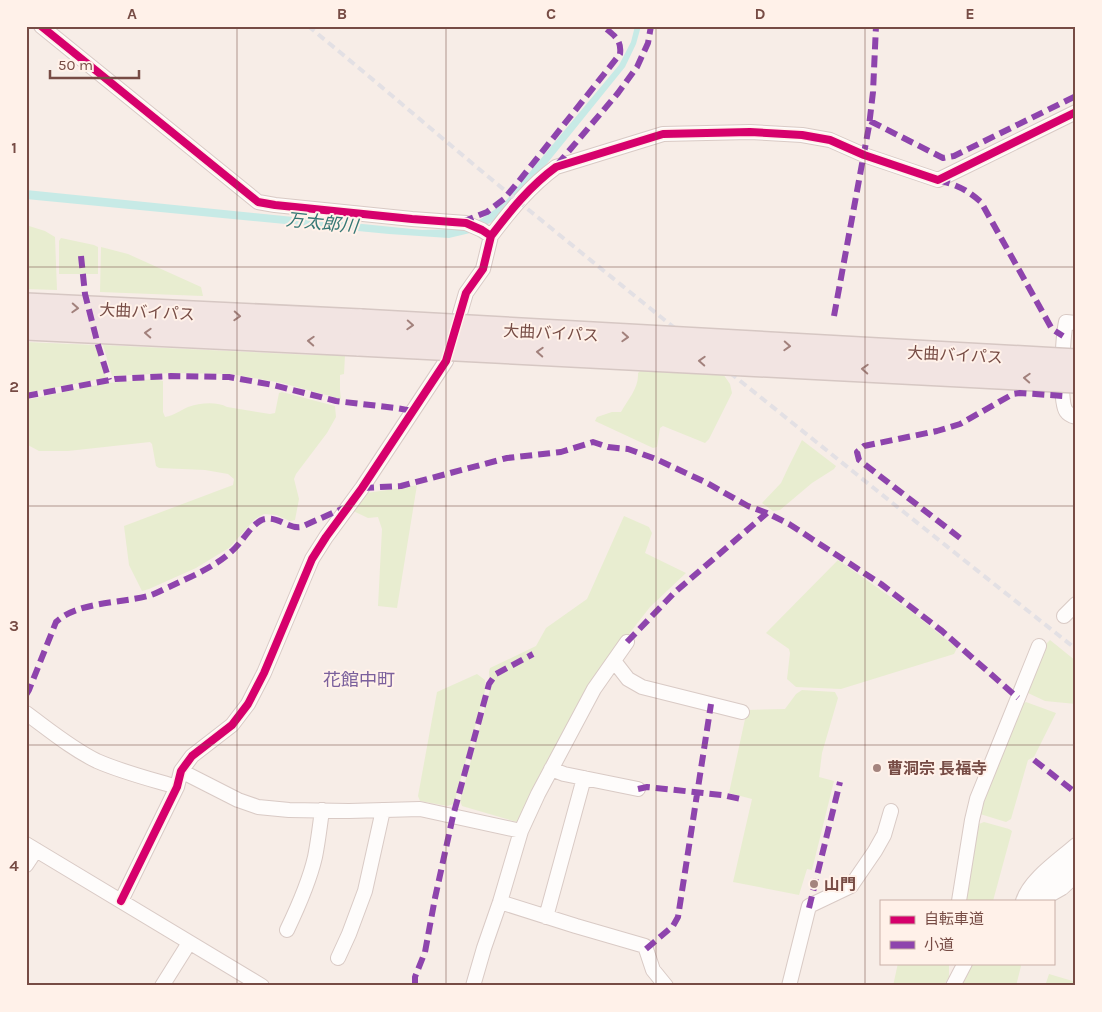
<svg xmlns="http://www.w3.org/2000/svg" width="1102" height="1012" viewBox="0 0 1102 1012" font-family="Karla,'Noto Sans JP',sans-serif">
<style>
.green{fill:#e8edd0}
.water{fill:#c7eae6}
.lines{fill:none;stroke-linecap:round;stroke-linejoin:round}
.street-casing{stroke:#d9cac5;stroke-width:16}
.highway-casing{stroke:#d6c7c3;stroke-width:28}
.street{stroke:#fefcfb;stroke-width:14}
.highway{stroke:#f2e4e2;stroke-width:25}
.rail{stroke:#e3e0e4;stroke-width:4;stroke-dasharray:8 5;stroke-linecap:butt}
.highway-bridge-casing{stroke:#d6c7c3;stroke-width:28;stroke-linecap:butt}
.highway-bridge{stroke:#f2e4e2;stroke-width:25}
.quiet{stroke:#8e44ad;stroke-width:6;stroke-dasharray:12 6;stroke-linecap:butt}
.cycleway-casing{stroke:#fff1e9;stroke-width:11}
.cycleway{stroke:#d6006c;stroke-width:8}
.oneway{stroke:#a2817c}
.grid{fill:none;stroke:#774c45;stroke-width:1;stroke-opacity:0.55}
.poi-dot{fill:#a4847e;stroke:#fff1e9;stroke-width:2}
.labels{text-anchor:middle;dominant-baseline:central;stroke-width:4;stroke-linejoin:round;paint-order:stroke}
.street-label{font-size:16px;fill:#774c45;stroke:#fff1e9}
.poi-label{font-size:16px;font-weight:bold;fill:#774c45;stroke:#fff1e9;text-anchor:start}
.water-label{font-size:18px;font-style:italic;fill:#357774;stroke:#fff1e9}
.neighbourhood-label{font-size:18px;fill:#7b609c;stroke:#fff1e9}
.neatline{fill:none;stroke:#774c45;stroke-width:2}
.grid-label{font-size:16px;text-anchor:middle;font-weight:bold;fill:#774c45}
</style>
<rect width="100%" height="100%" fill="#f7ede7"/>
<!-- green -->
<path class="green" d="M29 226 45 231 55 237 57 290 26 289V227Z
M61 238 94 245 98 247V274H59V241Z
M101 247 128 254 201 287 203 296 100 292Z
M26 342 95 345 106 378 26 393Z
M103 345 312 355 328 353 345 355 344 374 340 375V390L341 399 282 383 231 374 173 373 112 376Z
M641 370 723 374 730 384 732 393 709 439 705 443 663 426 660 428 657 447 653 448 595 421 597 417 612 412H621C628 399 639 388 638 373Z
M155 379 163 381V412L165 417C175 415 179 411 188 407 199 403 217 401 227 407L270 414 275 413 279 393 282 392 335 406 336 417 327 433 296 474 294 479 299 499 295 520 290 521 276 515 264 514 255 519 229 548 196 568 149 589 142 591 129 565 124 526 233 485 234 479 228 474 205 470 159 468 156 466 152 444 150 442 68 451H39L26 444V400L107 383Z
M802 440 836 466 834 469 812 483 780 510 773 511 762 503 781 483 788 468Z
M417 485 397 608 378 606 382 529 378 517 368 518 351 510 366 493 402 488Z
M624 516 649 527 652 533 645 553 686 573 650 607 626 638 521 820 517 822 462 806 460 801 490 689 489 672 490 668 536 646 546 628 587 599Z
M838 560 912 612 957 648 954 654 841 689 796 687 787 679 790 653 789 649 766 633Z
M1050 640 1076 661V704L1045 701 1028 693 1029 686 1046 644Z
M477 674 485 680 486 687 454 804 447 806 420 801 418 796 437 692Z
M802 690 835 692 838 698 822 753 819 777 834 781 812 870 807 869 799 895 733 882 752 799 729 793 747 710 785 709 796 694Z
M1026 702 1056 713 1034 757 1028 760 1011 819 1006 822 980 814 979 809 1022 704Z
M984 822 1009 829 1012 831 993 901H965L979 824Z
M898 963H949V977L943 986H893Z
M973 963H1019L1021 966 1016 986H959Z
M1049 974 1076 982V986H1045Z"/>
<!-- water -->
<path class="water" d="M635 26H641L636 44 625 67 541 171 512 205 492 222 470 233 449 238 389 234 26 199V190L422 230 457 229 481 219 504 203 619 65 631 42Z"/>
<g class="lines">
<defs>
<path id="street" d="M41 26 258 202 275 205 412 219 466 223 482 230 491 236 483 269 466 293 446 361 362 488 326 537 312 559 264 673 248 704 232 725 192 756 181 771 177 787 121 901
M491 236C510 211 530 186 556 167L663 134 750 132 802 135 830 140 864 155 938 180 1076 112
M1076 323 1066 322C1063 336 1059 401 1066 411 1068 414 1072 416 1076 417
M1064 616 1076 604
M614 661 628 679 642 687 742 712
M26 713C48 729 72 749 97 761 122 772 150 779 177 787
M551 769 564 774 638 789
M181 771 238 800 258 807 289 810 349 811 420 809 521 831
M26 844 262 986
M26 865 36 850
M1032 895 1076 859
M959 901 972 820 977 799 1039 646
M1023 901C1030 879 1059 860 1076 845
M1039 901 1062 888 1076 875
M500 902 576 926 645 946 653 970 666 986
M546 917 584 778
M287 930C298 907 309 883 315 857 318 842 320 826 322 810
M338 958 349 934 365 891 383 810
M162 986 189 943
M473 986 484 948 500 902 521 831 538 794 594 689 627 642
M789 986 809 906 851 886 875 851 884 835 891 811
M953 986 965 963"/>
<path id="highway" d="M26 306 361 322
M26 327 359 343"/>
</defs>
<!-- street casing -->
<use href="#street" class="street-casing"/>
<!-- highway casing -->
<use href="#highway" class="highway-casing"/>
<!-- street -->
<use href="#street" class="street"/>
<!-- highway -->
<use href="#highway" class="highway"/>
<!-- rail -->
<path class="rail" d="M308 26C383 87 455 150 530 211 711 358 893 504 1076 649"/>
<defs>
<path id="highway-bridge" d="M361 322 1076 362
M359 343 1076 380"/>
</defs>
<!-- highway-bridge casing -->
<use href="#highway-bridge" class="highway-bridge-casing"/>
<!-- highway-bridge -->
<use href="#highway-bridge" class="highway-bridge"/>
<!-- quiet -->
<path class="quiet" d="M870 121 943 158 954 156 1076 96
M557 165 618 93 637 67 648 43 651 26
M938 180C957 185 966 189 981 202L1052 329 1063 336
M462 222 487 212 504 199 519 181 620 54C622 39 613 35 603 26
M81 256 85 294 98 345 109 380
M834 316 869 126 873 92 876 26
M26 396 115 379 171 376 229 377 273 385 336 401 396 408 413 411
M362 488 401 486 507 458 561 452 593 442 608 447 628 449 656 459 707 483 748 506 767 513 789 524 881 584 942 631 1018 698
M960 538 859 460 857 452 864 446 937 431 960 424 1013 394 1020 393 1063 396
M627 642 674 593 767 513
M26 695 29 690 56 622C77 602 121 603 148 596 155 594 162 590 169 587 190 577 215 567 232 551 242 543 253 521 265 519 278 516 288 529 301 527L344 508
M1034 760 1076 793
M638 789 647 787 722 795 741 799
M809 908 840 782
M646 949 673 926 678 917 711 704
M415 986V977L425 952 435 898 453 816 489 684 496 674 533 654"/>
<defs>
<path id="cycleway" d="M41 26 258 202 275 205 412 219 466 223 482 230 491 236 483 269 466 293 446 361 362 488 326 537 312 559 264 673 248 704 232 725 192 756 181 771 177 787 121 901
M491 236C510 211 530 186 556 167L663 134 750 132 802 135 830 140 864 155 938 180 1076 112"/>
</defs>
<!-- cycleway casing -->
<use href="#cycleway" class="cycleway-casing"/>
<!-- cycleway -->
<use href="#cycleway" class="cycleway"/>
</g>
<!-- one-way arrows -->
<defs><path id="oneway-chevron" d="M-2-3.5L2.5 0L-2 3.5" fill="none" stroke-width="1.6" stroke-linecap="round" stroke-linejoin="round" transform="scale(1.25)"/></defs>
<g class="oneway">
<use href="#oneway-chevron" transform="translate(75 308) rotate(3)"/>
<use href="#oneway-chevron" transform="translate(237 316) rotate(3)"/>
<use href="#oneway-chevron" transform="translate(410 325) rotate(3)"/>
<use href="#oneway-chevron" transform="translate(148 333) rotate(-177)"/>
<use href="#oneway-chevron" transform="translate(625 337) rotate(3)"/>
<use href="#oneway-chevron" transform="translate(311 341) rotate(-177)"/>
<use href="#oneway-chevron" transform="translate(787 346) rotate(3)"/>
<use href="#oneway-chevron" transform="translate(540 352) rotate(-177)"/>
<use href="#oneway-chevron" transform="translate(702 361) rotate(-177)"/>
<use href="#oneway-chevron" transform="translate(865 369) rotate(-177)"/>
<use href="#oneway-chevron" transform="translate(1027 378) rotate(-177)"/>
</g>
<!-- grid -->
<path class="grid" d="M237 26V986M446 26V986M656 26V986M865 26V986M26 267H1076M26 506H1076M26 745H1076"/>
<!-- markers -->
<g class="poi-dot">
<circle cx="877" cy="768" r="5"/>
<circle cx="814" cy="884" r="5"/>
</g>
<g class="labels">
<!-- street labels -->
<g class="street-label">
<text transform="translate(147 312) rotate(3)">大曲バイパス</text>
<text transform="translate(551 333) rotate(3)">大曲バイパス</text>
<text transform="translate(955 355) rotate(3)">大曲バイパス</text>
</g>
<!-- poi labels -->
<g class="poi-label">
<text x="887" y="768">曹洞宗 長福寺</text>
<text x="824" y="884">山門</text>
</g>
<!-- water labels -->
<g class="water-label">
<text transform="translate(322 223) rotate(6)">万太郎川</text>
</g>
<!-- neighbourhood labels -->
<g class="neighbourhood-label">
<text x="359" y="680">花館中町</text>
</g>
</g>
<!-- border -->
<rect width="1102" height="1012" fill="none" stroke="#fff1e9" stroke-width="55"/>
<!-- legend -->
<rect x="880" y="900" width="175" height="65" fill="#fff1e9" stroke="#c9afa7"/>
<rect x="890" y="916" width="25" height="8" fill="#d6006c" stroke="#c9afa7"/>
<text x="924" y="924" font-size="15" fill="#774c45">自転車道</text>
<rect x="890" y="941" width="25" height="8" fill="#8e44ad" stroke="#c9afa7"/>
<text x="924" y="950" font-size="15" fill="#774c45">小道</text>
<!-- scale -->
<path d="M50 70v8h89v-8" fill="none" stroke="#774c45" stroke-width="2.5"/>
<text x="58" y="70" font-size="15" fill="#774c45" stroke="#fff1e9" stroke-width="4" paint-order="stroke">50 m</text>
<rect x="28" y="28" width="1046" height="956" class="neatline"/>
<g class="grid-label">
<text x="132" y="19">A</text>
<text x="342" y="19">B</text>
<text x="551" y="19">C</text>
<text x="760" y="19">D</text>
<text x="970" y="19">E</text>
<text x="14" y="153">1</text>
<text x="14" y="392">2</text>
<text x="14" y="631">3</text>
<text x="14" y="871">4</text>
</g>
</svg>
